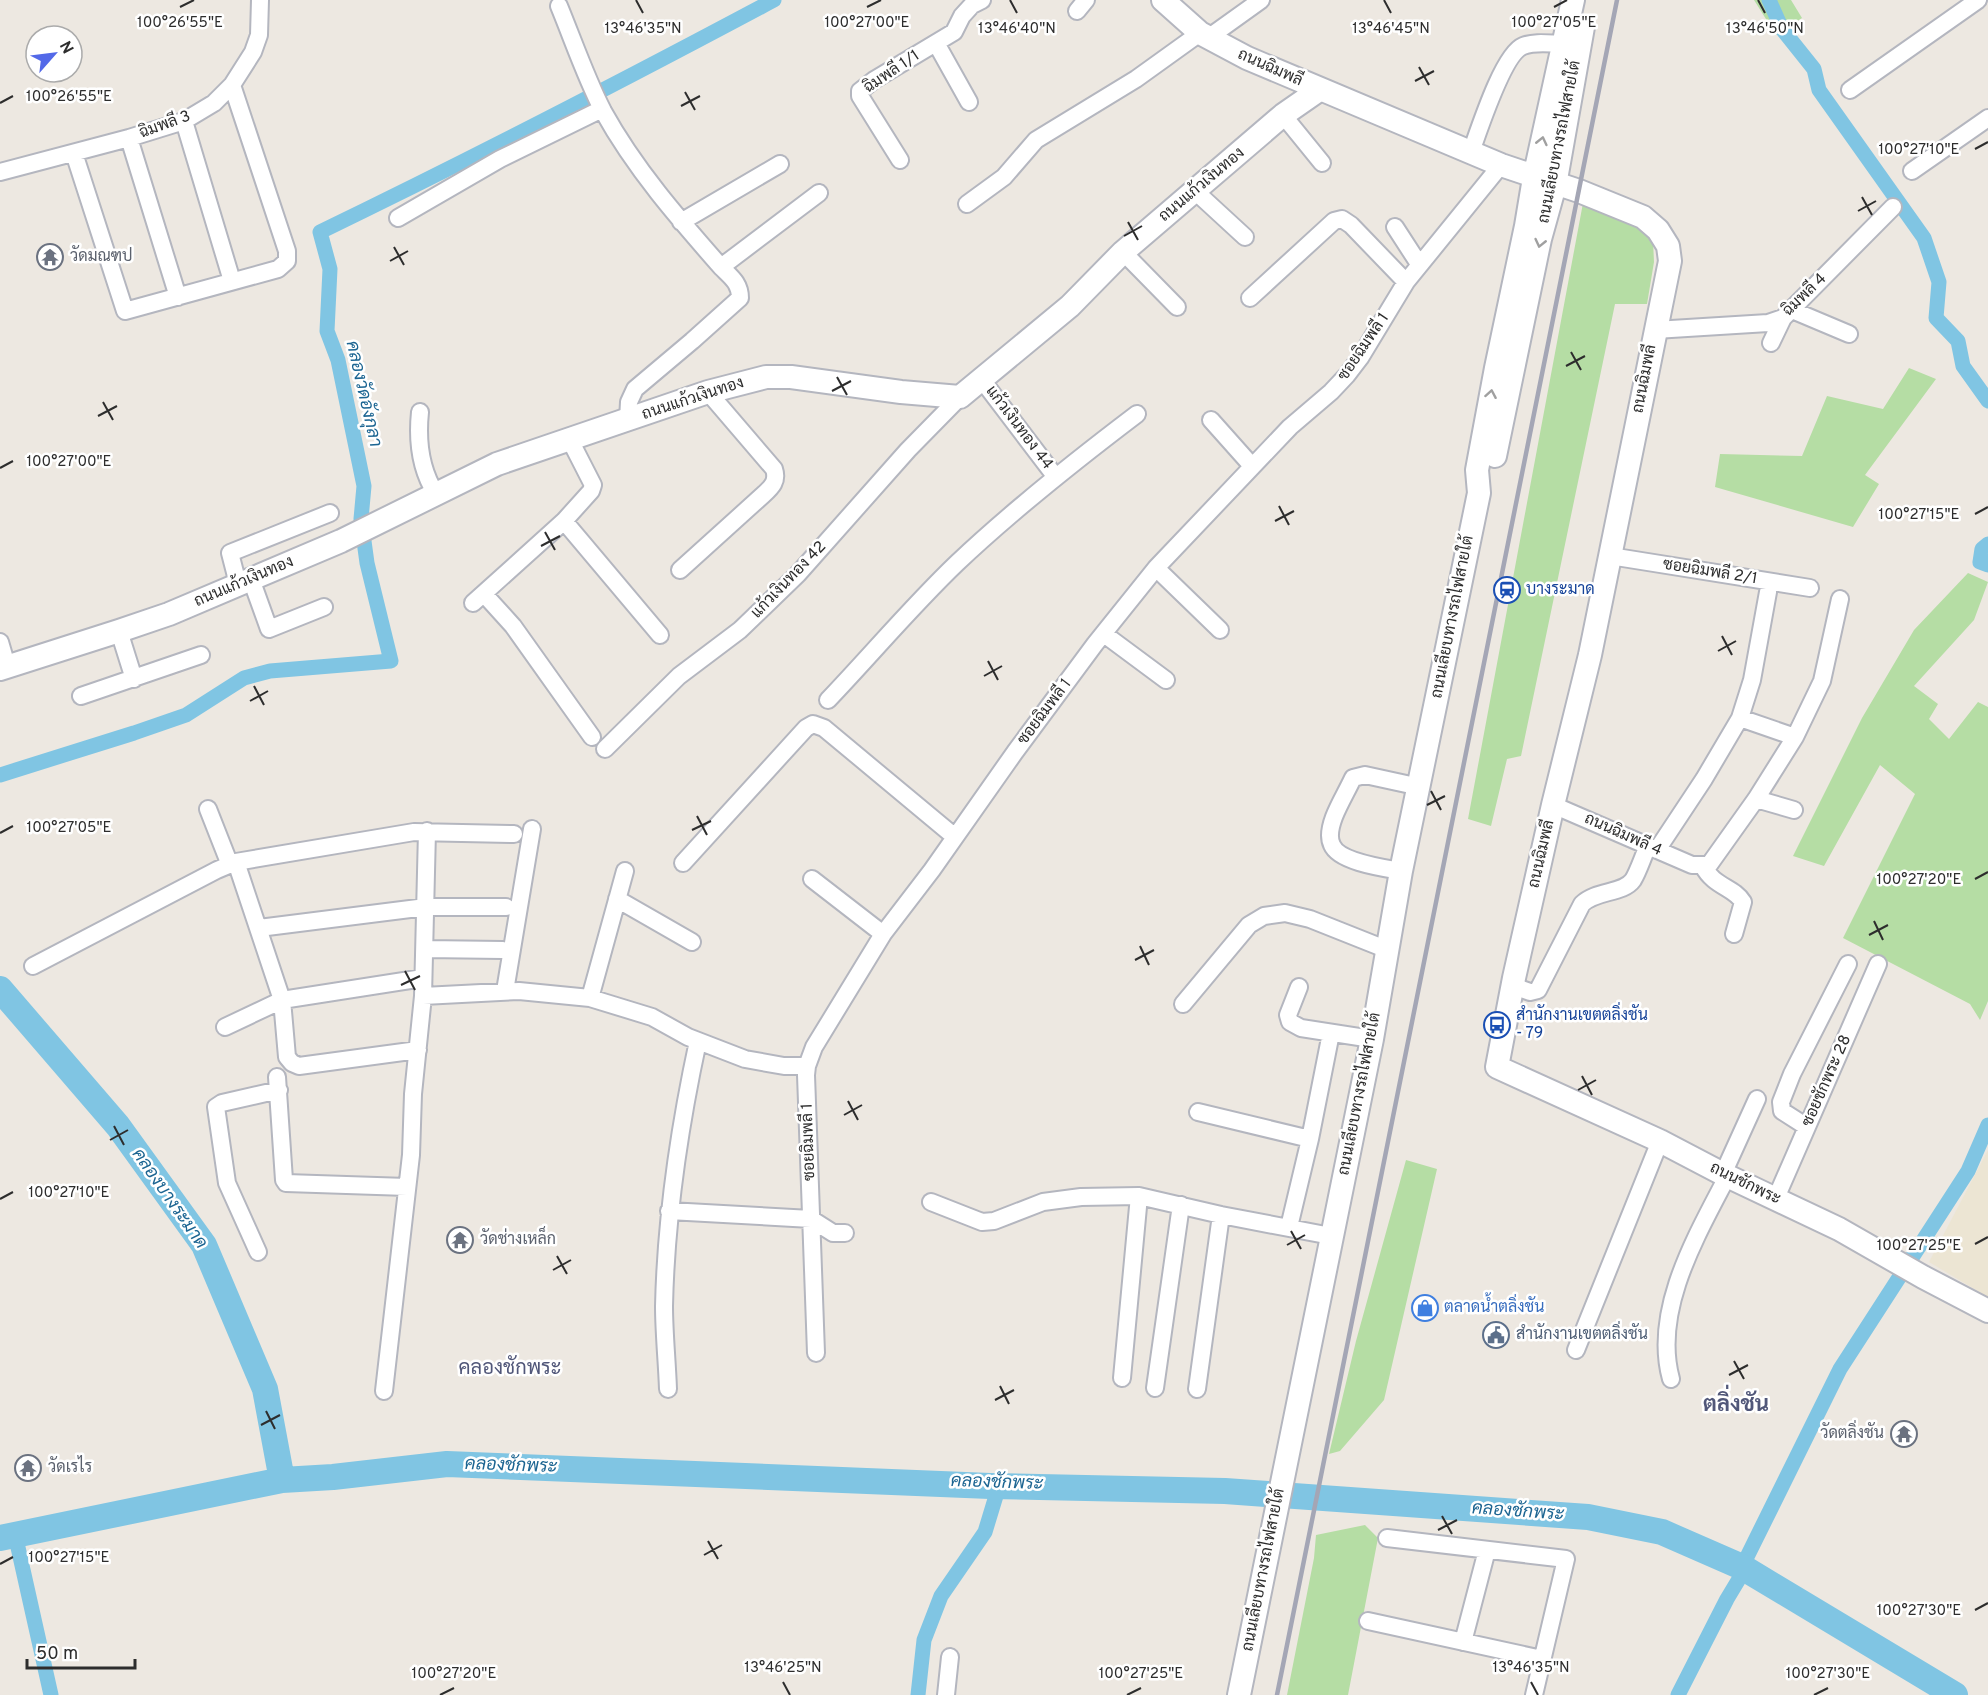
<svg xmlns="http://www.w3.org/2000/svg" width="1988" height="1695" viewBox="0 0 1988 1695" font-family="Overpass,Sarabun,sans-serif">
<style>
.education{fill:#ece5d3}
.green{fill:#b5dda4}
.lines{fill:none;stroke-linecap:round;stroke-linejoin:round}
.canal{stroke:#80c5e3;stroke-width:15}
.river{stroke:#80c5e3;stroke-width:26}
.street-casing{stroke:#b4b6bf;stroke-width:20}
.secondary-casing{stroke:#b4b6bf;stroke-width:26}
.street{stroke:#fff;stroke-width:16}
.secondary{stroke:#fff;stroke-width:22}
.rail{stroke:#a4a6b5;stroke-width:4.5}
.oneway{stroke:#a0a0a0}
.ticks{fill:none;stroke:#2d2d2d;stroke-width:2}
.labels{text-anchor:middle;dominant-baseline:central;stroke-width:5;stroke-linejoin:round;paint-order:stroke}
.street-label{font-size:16px;fill:#2d2d2d;stroke:#fff}
.worship-label{font-size:16px;fill:#5b616d;stroke:#fff;text-anchor:start}
.transit-label{font-size:16px;fill:#164399;stroke:#fff;text-anchor:start}
.shop-label{font-size:16px;fill:#366cbe;stroke:#fff;text-anchor:start}
.service-label{font-size:16px;fill:#4e5e75;stroke:#fff;text-anchor:start}
.water-label{font-size:18px;font-style:italic;fill:#1c6592;stroke:#fff}
.quarter-label{font-size:20px;fill:#515779;stroke:#fff}
.district-label{font-size:22px;font-weight:bold;fill:#515779;stroke:#fff}
.ticks-label{font-size:15px;text-anchor:middle;fill:#2d2d2d;stroke:#fff;stroke-width:5;stroke-linejoin:round;paint-order:stroke}
</style>
<rect width="100%" height="100%" fill="#ede8e1"/>
<!-- education -->
<path class="education" d="M1988 1150V1297L1929 1262Z"/>
<!-- green -->
<path class="green" d="M1754 0H1791L1802 18 1776 35Z
M1583 203 1622 217 1653 240 1654 262 1647 304H1615L1521 756 1507 759 1491 826 1468 819Z
M1909 368 1936 379 1865 475 1879 484 1853 527 1715 487 1720 454 1802 456 1827 396 1883 409Z
M1968 573 1988 582 1974 620 1914 686 1938 704 1929 719 1949 739 1978 702 1988 707V1001L1980 1020 1970 1004 1843 938 1915 794 1880 765 1824 866 1793 856 1862 718 1914 630Z
M1406 1160 1437 1169 1384 1400 1340 1451 1329 1454 1356 1341Z
M1365 1525 1378 1538 1348 1695H1287L1314 1558 1316 1535Z"/>
<g class="lines">
<!-- canal -->
<path class="canal" d="M1769 0 1782 29 1814 69 1819 90 1924 238 1939 282 1936 318 1958 341 1963 366 1988 401
M1988 544 1982 549 1980 562 1988 565
M0 775 134 733 186 715 244 678 270 671 391 661 367 563 361 519 364 486 357 452 338 360 327 331 330 269 320 232C473 158 624 80 774 0
M15 1534 51 1695
M1742 1567 1840 1369 1968 1171 1988 1125
M918 1695 924 1640 941 1596 985 1532 999 1486
M1678 1695 1727 1599 1745 1569"/>
<!-- river -->
<path class="river" d="M0 989 118 1126 204 1245 265 1389 282 1480
M0 1538 282 1480 333 1477 447 1464 990 1486 1225 1491 1588 1517 1662 1532 1742 1567 1955 1695"/>
<defs>
<path id="street" d="M559 6C573 40 586 78 603 111 635 169 678 218 721 267
M1077 11 1086 0
M1208 38 1261 0
M936 43 969 102
M1850 90 1978 0
M1283 115 1322 163
M184 121 232 281
M129 138 178 297
M1471 152C1479 130 1503 54 1523 46 1535 41 1551 44 1564 44
M74 153 125 311 278 269 287 261V251L232 85
M900 160 860 96V91L874 80 954 32 962 16 972 5 982 0
M1912 171 1988 118
M0 172 129 138 184 121 214 103 232 85 253 52 259 35 260 0
M1195 191 1245 237
M967 204 1004 177 1036 140 1136 79 1200 33
M398 218 500 159 602 109
M681 222 780 164
M1395 227 1419 264
M1123 252 1177 307
M1250 298 1334 221 1342 219 1351 225 1406 282
M1792 310 1849 334
M1655 330 1768 323 1783 318 1893 207
M1771 343 1783 318
M982 380 1055 476
M420 412C417 441 420 469 436 494
M628 420 629 402 635 389 692 341 740 298C740 283 731 277 721 267L819 193
M1211 420 1252 466
M564 521 660 635
M1610 556 1810 588
M1156 568 1220 630
M680 570 763 495C772 487 778 481 774 469L708 392
M251 579 269 629 324 607
M238 584 230 553 330 513
M484 594 513 626 592 737
M473 603 564 521 591 491 593 485 570 440
M119 631 134 679
M1104 634 1166 680
M0 642 7 666
M81 696 201 655
M828 700C871 655 912 606 957 563 1014 509 1075 461 1137 414
M1740 718 1795 737
M605 749 679 676 740 630 798 574 908 450 960 397
M1756 799 1794 810
M1553 805 1692 865H1709L1756 799 1795 737 1822 681 1840 599
M208 809 230 865
M1657 850 1704 779 1740 718 1752 680 1768 592
M236 862 282 1000 287 1057 292 1063 299 1066 418 1050
M683 863 806 728 813 724 824 728 955 837
M1703 866C1714 887 1734 887 1743 902L1734 934
M1401 871C1384 868 1339 862 1332 845 1328 837 1331 825 1334 817 1339 804 1347 791 1353 778L1365 775 1420 787
M812 879 883 934
M617 899 692 942
M259 928 426 907H506
M425 949 503 950
M33 966 217 870 236 862 414 832 514 834
M1513 986 1530 992 1538 990 1582 904C1596 890 1623 894 1633 880 1639 870 1643 856 1648 846
M1299 987 1288 1015 1290 1022 1301 1028 1372 1039
M505 991 532 829
M423 996 519 991 590 998 652 1017 688 1037 745 1059 784 1066H807
M590 998 625 871
M1183 1004 1249 925 1264 916 1285 913 1310 919 1388 950
M225 1027 282 1000 423 978
M277 1077 284 1180 286 1183 407 1187
M1198 1112 1310 1139 1331 1033
M1807 1127 1782 1111 1781 1102 1792 1074 1848 964
M1723 1174 1757 1099
M1776 1198 1878 964
M931 1202 982 1222 994 1221 1043 1202 1081 1197 1139 1196 1221 1215 1331 1236
M669 1211 811 1219 833 1233H845
M1289 1227 1310 1139
M258 1252 227 1183 216 1107 222 1103 279 1090
M1576 1350 1660 1141
M816 1353 806 1075 807 1066 814 1047 883 934 932 870 1015 752 1095 644 1156 568 1290 427 1331 392 1347 375 1360 358 1406 282 1501 165
M1122 1378 1139 1196
M1671 1379C1652 1310 1697 1235 1728 1175
M1155 1388 1181 1205
M668 1389C667 1361 664 1333 664 1306 666 1215 679 1129 698 1041
M1197 1389 1221 1215
M384 1391 411 1155 413 1094 423 996 427 831
M1387 1538 1566 1559 1534 1695
M1368 1621 1542 1659
M1463 1642 1487 1550
M946 1695 950 1657"/>
<path id="secondary" d="M1163 0 1200 33 1247 58 1501 165 1579 191 1643 217 1658 230 1668 246 1670 261 1590 655 1553 805 1514 978 1497 1067 1660 1141 1723 1174 1839 1229 1923 1277 1988 1311
M1495 456 1540 239 1555 185 1583 27
M0 669 119 631 169 614 341 541 497 464 708 392 766 377H791L901 392 960 397 1070 306 1123 252 1283 115 1319 90
M1239 1695 1372 1039 1401 871 1479 493 1477 470 1496 368 1526 226 1534 178 1573 0"/>
</defs>
<!-- street casing -->
<use href="#street" class="street-casing"/>
<!-- secondary casing -->
<use href="#secondary" class="secondary-casing"/>
<!-- street -->
<use href="#street" class="street"/>
<!-- secondary -->
<use href="#secondary" class="secondary"/>
<!-- rail -->
<path class="rail" d="M1277 1695 1617 0"/>
</g>
<!-- one-way arrows -->
<defs><path id="oneway-chevron" d="M-2-3.5L2.5 0L-2 3.5" fill="none" stroke-width="1.6" stroke-linecap="round" stroke-linejoin="round" transform="scale(1.5)"/></defs>
<g class="oneway">
<use href="#oneway-chevron" transform="translate(1542 141) rotate(-77)"/>
<use href="#oneway-chevron" transform="translate(1540 243) rotate(103)"/>
<use href="#oneway-chevron" transform="translate(1491 394) rotate(-80)"/>
</g>
<!-- ticks -->
<path class="ticks" d="M636 0 643 13M1010 0 1017 13M1384 0 1391 13M1758 0 1765 13M180 7 194 0M867 7 881 0M1554 7 1567 0M1419 67 1429 85M1415 81 1434 71M685 92 695 110M0 103 13 96M681 106 700 96M1975 149 1988 142M1862 197 1872 215M1858 211 1876 201M1128 222 1138 240M1124 236 1142 226M394 247 404 265M390 261 408 251M1571 352 1581 370M1566 366 1585 356M837 377 847 395M832 391 851 381M103 402 113 420M98 416 117 406M0 468 13 461M1279 506 1289 525M1975 514 1988 507M1275 521 1294 511M545 532 555 550M541 546 560 536M1722 636 1732 655M1718 651 1736 641M988 661 998 680M984 676 1002 666M254 686 264 705M250 701 268 691M1431 791 1441 810M1427 805 1445 796M697 816 707 835M692 830 711 821M0 833 13 826M1975 879 1988 872M1874 921 1883 940M1869 935 1888 925M1140 946 1149 965M1135 960 1154 950M405 971 415 990M401 985 420 976M1582 1076 1592 1095M1578 1090 1596 1080M848 1101 858 1120M844 1115 862 1105M114 1126 124 1145M110 1140 128 1130M0 1199 13 1192M1291 1231 1301 1249M1975 1244 1988 1237M1287 1245 1305 1235M557 1256 567 1274M553 1270 571 1260M1734 1361 1744 1379M1729 1375 1748 1365M1000 1386 1009 1404M995 1400 1014 1390M266 1411 275 1429M261 1425 280 1415M1442 1516 1452 1534M1438 1530 1457 1520M708 1541 718 1559M704 1555 722 1545M0 1564 13 1557M1975 1610 1988 1603M783 1682 790 1695M1531 1682 1538 1695M440 1695 454 1688M1127 1695 1141 1688M1814 1695 1828 1688"/>
<!-- icons -->
<defs>
<symbol id="temple-ring" viewBox="-11 -11 22 22"><circle r="9.5" fill="#fff" stroke="#6b7280" stroke-width="1.5"/><path d="M0-6L5-2H3V0L6.5 2.5H4V6H1.5V3h-3V6H-4V2.5H-6.5L-3 0V-2H-5Z" fill="#6b7280"/></symbol>
<symbol id="station-ring" viewBox="-11 -11 22 22"><circle r="9.5" fill="#fff" stroke="#1a4fb4" stroke-width="1.5"/><path d="M-3-6H3Q5-6 5-4V2Q5 4 3 4L4.5 6H3L1.5 4h-3L-3 6H-4.5L-3 4Q-5 4-5 2V-4Q-5-6-3-6ZM-3.5-4v3h7v-3ZM-3.5 1v1.5H-2V1ZM2 1v1.5H3.5V1Z" fill="#1a4fb4"/></symbol>
<symbol id="bus-ring" viewBox="-11 -11 22 22"><circle r="9.5" fill="#fff" stroke="#1a4fb4" stroke-width="1.5"/><path d="M-5-6H5V4H4V6H2V4H-2V6H-4V4H-5ZM-3.5-4V0h7V-4ZM-3.5 1.2v1.5H-2V1.2ZM2 1.2v1.5H3.5V1.2Z" fill="#1a4fb4"/></symbol>
<symbol id="shop-ring" viewBox="-11 -11 22 22"><circle r="9.5" fill="#fff" stroke="#3f7fe0" stroke-width="1.5"/><path d="M-5-2.5h2.3a2.7 3.5 0 0 1 5.4 0H5L5.5 6h-11ZM-1.5-2.5h3a1.5 2.3 0 0 0-3 0Z" fill="#3f7fe0"/></symbol>
<symbol id="civic-ring" viewBox="-11 -11 22 22"><circle r="9.5" fill="#fff" stroke="#5c6f8a" stroke-width="1.5"/><path d="M-.6-6.5H3V-4.5H.6V-3L4-1V1h2V6H-6V1h2V-1L-.6-3ZM-1.2 2.5V6h2.4V2.5Z" fill="#5c6f8a"/></symbol>
</defs>
<g fill-rule="evenodd">
<use href="#temple-ring" x="35" y="242" width="30" height="30"/>
<use href="#station-ring" x="1492" y="575" width="30" height="30"/>
<use href="#bus-ring" x="1482" y="1010" width="30" height="30"/>
<use href="#temple-ring" x="445" y="1225" width="30" height="30"/>
<use href="#shop-ring" x="1410" y="1293" width="30" height="30"/>
<use href="#civic-ring" x="1481" y="1320" width="30" height="30"/>
<use href="#temple-ring" x="1889" y="1419" width="30" height="30"/>
<use href="#temple-ring" x="13" y="1453" width="30" height="30"/>
</g>
<g class="labels">
<!-- street labels -->
<g class="street-label">
<text transform="translate(1270 68) rotate(24)">ถนนฉิมพลี</text>
<text transform="translate(892 72) rotate(-34)">ฉิมพลี 1/1</text>
<text transform="translate(165 125) rotate(-20)">ฉิมพลี 3</text>
<text transform="translate(1560 142) rotate(-79)">ถนนเลียบทางรถไฟสายใต้</text>
<text transform="translate(1202 185) rotate(-40)">ถนนแก้วเงินทอง</text>
<text transform="translate(1805 295) rotate(-44)">ฉิมพลี 4</text>
<text transform="translate(1364 347) rotate(-56)">ซอยฉิมพลี 1</text>
<text transform="translate(1645 379) rotate(-79)">ถนนฉิมพลี</text>
<text transform="translate(693 399) rotate(-18)">ถนนแก้วเงินทอง</text>
<text transform="translate(1019 428) rotate(53)">แก้วเงินทอง 44</text>
<text transform="translate(1710 572) rotate(9)">ซอยฉิมพลี 2/1</text>
<text transform="translate(789 580) rotate(-46)">แก้วเงินทอง 42</text>
<text transform="translate(244 582) rotate(-23)">ถนนแก้วเงินทอง</text>
<text transform="translate(1453 617) rotate(-79)">ถนนเลียบทางรถไฟสายใต้</text>
<text transform="translate(1045 712) rotate(-53)">ซอยฉิมพลี 1</text>
<text transform="translate(1623 835) rotate(24)">ถนนฉิมพลี 4</text>
<text transform="translate(1542 854) rotate(-77)">ถนนฉิมพลี</text>
<text transform="translate(1827 1081) rotate(-66)">ซอยชักพระ 28</text>
<text transform="translate(1360 1094) rotate(-79)">ถนนเลียบทางรถไฟสายใต้</text>
<text transform="translate(809 1142) rotate(-92)">ซอยฉิมพลี 1</text>
<text transform="translate(1745 1184) rotate(26)">ถนนชักพระ</text>
<text transform="translate(1264 1570) rotate(-79)">ถนนเลียบทางรถไฟสายใต้</text>
</g>
<!-- worship labels -->
<g class="worship-label">
<text x="70" y="257">วัดมณฑป</text>
<text x="480" y="1240">วัดช่างเหล็ก</text>
<text x="1884" y="1434" text-anchor="end">วัดตลิ่งชัน</text>
<text x="48" y="1468">วัดเรไร</text>
</g>
<!-- transit labels -->
<g class="transit-label">
<text x="1526" y="590">บางระมาด</text>
<text x="1516" y="1016">สำนักงานเขตตลิ่งชัน<tspan x="1516" dy="18">- 79</tspan></text>
</g>
<!-- shop labels -->
<g class="shop-label">
<text x="1444" y="1308">ตลาดน้ำตลิ่งชัน</text>
</g>
<!-- service labels -->
<g class="service-label">
<text x="1516" y="1335">สำนักงานเขตตลิ่งชัน</text>
</g>
<!-- water labels -->
<g class="water-label">
<text transform="translate(363 394) rotate(77)">คลองวัดอังกุลา</text>
<text transform="translate(169 1199) rotate(55)">คลองบางระมาด</text>
<text transform="translate(511 1466) rotate(2)">คลองชักพระ</text>
<text transform="translate(997 1483) rotate(2)">คลองชักพระ</text>
<text transform="translate(1518 1512) rotate(4)">คลองชักพระ</text>
</g>
<!-- quarter labels -->
<g class="quarter-label">
<text x="510" y="1369">คลองชักพระ</text>
</g>
<!-- district labels -->
<g class="district-label">
<text x="1736" y="1405">ตลิ่งชัน</text>
</g>
</g>
<g class="ticks-label">
<text x="180" y="27">100°26'55"E</text>
<text x="867" y="27">100°27'00"E</text>
<text x="1554" y="27">100°27'05"E</text>
<text x="643" y="33">13°46'35"N</text>
<text x="1017" y="33">13°46'40"N</text>
<text x="1391" y="33">13°46'45"N</text>
<text x="1765" y="33">13°46'50"N</text>
<text x="69" y="101">100°26'55"E</text>
<text x="1919" y="154">100°27'10"E</text>
<text x="69" y="466">100°27'00"E</text>
<text x="1919" y="519">100°27'15"E</text>
<text x="69" y="832">100°27'05"E</text>
<text x="1919" y="884">100°27'20"E</text>
<text x="69" y="1197">100°27'10"E</text>
<text x="1919" y="1250">100°27'25"E</text>
<text x="69" y="1562">100°27'15"E</text>
<text x="1919" y="1615">100°27'30"E</text>
<text x="783" y="1672">13°46'25"N</text>
<text x="1531" y="1672">13°46'35"N</text>
<text x="454" y="1678">100°27'20"E</text>
<text x="1141" y="1678">100°27'25"E</text>
<text x="1828" y="1678">100°27'30"E</text>
</g>
<!-- north arrow -->
<g transform="translate(54 54) rotate(62)"><circle r="28" fill="#ffffff" stroke="#ababab" stroke-width="1.5"/>
<path d="M0-4.5L10 22L0 15L-10 22Z" fill="#5369e8"/>
<text y="-9" font-size="16" font-weight="bold" text-anchor="middle" fill="#2d2d2d">N</text>
</g>
<!-- scale -->
<path d="M27 1659v9h108v-9" fill="none" stroke="#2d2d2d" stroke-width="3"/>
<text x="36" y="1659" font-size="18" fill="#2d2d2d" stroke="#ffffff" stroke-width="4.5" paint-order="stroke">50 m</text>
</svg>
